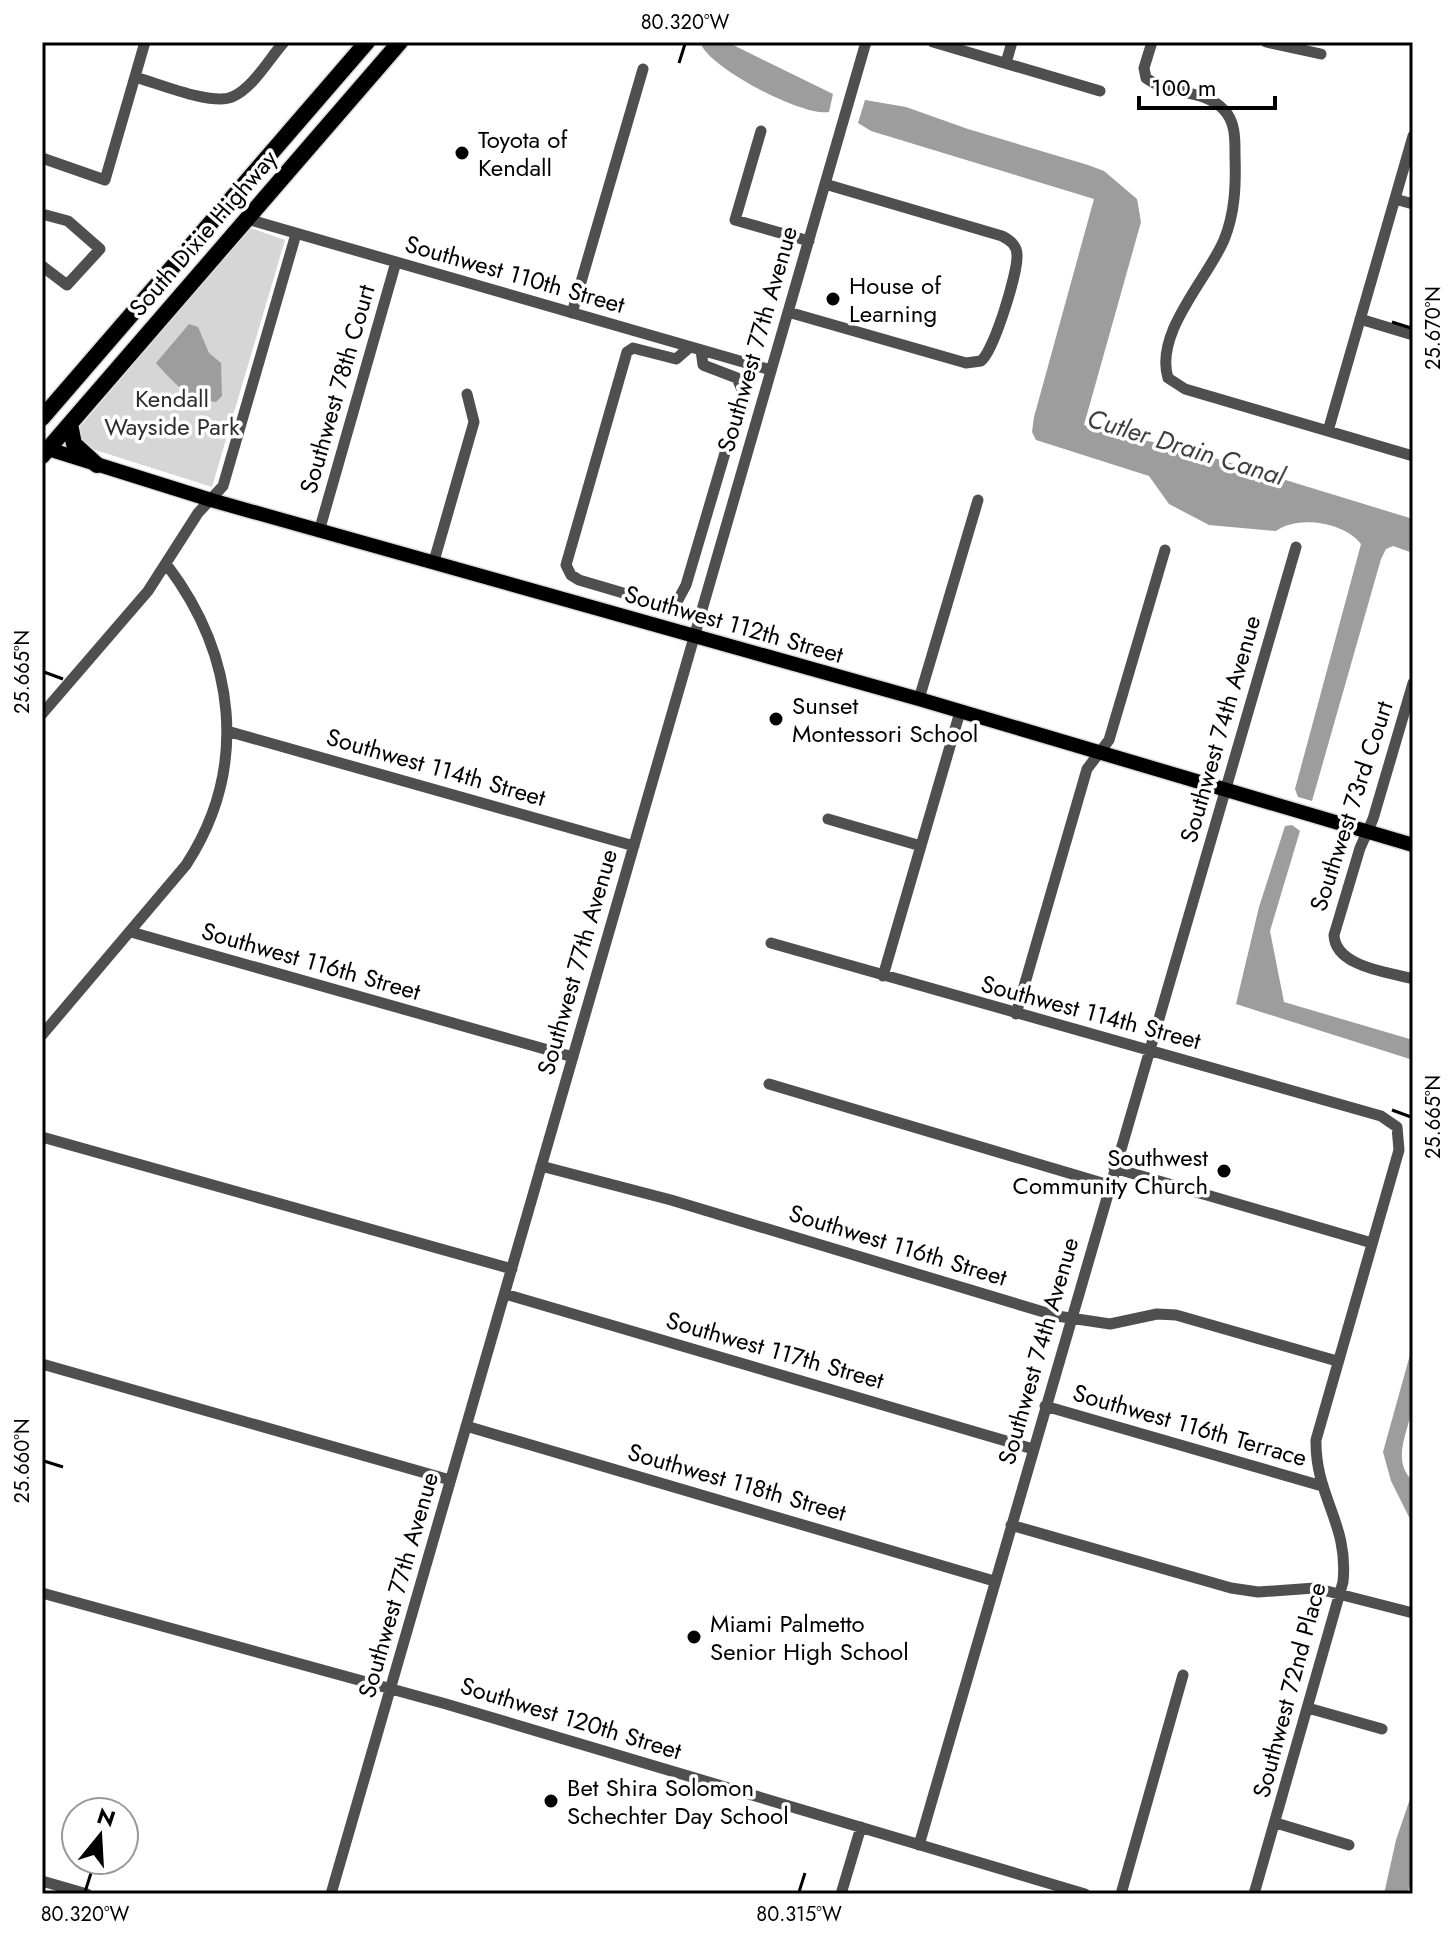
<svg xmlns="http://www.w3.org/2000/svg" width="1455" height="1936" viewBox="0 0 1455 1936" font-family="Jost,sans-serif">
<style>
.green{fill:#d6d6d6}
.water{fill:#9d9d9d}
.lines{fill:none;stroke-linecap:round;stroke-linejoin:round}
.major-casing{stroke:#dbdbdb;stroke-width:17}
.highway-casing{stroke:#dbdbdb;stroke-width:19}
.minor{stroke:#4f4f4f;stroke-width:11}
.major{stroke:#000;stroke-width:14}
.highway{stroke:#000;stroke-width:16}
.ticks{fill:none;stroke:#000;stroke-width:3}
.poi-dot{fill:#000;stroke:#fff;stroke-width:3}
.labels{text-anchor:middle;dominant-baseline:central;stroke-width:7;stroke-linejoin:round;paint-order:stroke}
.poi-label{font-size:24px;fill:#000;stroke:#fff;text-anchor:start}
.street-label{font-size:24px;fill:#000;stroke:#fff}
.park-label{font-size:24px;fill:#2d2d2d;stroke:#fff}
.water-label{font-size:26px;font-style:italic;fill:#3e3e3e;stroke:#fff}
.neatline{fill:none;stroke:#000;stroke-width:3}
.ticks-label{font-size:20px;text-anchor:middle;fill:#000}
</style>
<rect width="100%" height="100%" fill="#fff"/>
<!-- green -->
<path class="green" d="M250 228 285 240 212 487 89 448 81 441 80 427Z"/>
<!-- water -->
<path class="water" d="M700 42H727L833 94 829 112C803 117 707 67 700 42Z
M865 100 906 107 968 129 1088 165 1104 171 1137 199 1141 222 1084 425 1201 454 1413 519V553L1393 546 1386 549 1381 559 1312 801 1298 797 1295 789 1361 544C1344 522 1298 515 1276 531L1209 525 1169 504 1149 476 1036 440 1032 432 1034 417 1094 199 871 131 858 123Z
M189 324 198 327 209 353 221 363 222 396 216 402C187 399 174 383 156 363Z
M1285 826 1292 825 1300 831 1270 931 1284 1002 1413 1040V1060L1236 1004 1259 907Z
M1413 1344C1413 1363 1415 1383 1413 1402 1411 1428 1389 1459 1413 1481V1525L1391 1481 1383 1452Z
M1413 1790 1411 1883 1407 1894H1384L1396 1840Z"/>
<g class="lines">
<defs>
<path id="major" d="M42 447 211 500 919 699 1413 845"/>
<path id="highway" d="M42 418 367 42
M70 424 74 444 97 465
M42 456 400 42"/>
</defs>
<!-- major casing -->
<use href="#major" class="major-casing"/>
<!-- highway casing -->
<use href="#highway" class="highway-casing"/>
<!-- minor -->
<path class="minor" d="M933 42 1100 91
M1152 42 1144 68 1146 78C1169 95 1205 89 1224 110 1236 122 1235 141 1235 156 1236 185 1235 213 1224 240 1208 278 1154 333 1168 378L1185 389 1413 456
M1266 42 1321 54
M1006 63 1012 42
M135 77C157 83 212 106 232 97 253 88 269 59 284 42
M761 131 735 220 809 241
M42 158 105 180 145 42
M1395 199 1413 204
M42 214 68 221 100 249 67 285 42 266
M247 219 771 370
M788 312 966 363 981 361C994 351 1018 272 1017 255 1017 245 1010 240 1002 236L825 184
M572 313 643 69
M1360 319 1413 335
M690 347 676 359 633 348 627 352 566 565 571 575 579 580 664 605 678 600 686 585 743 392 737 378 703 365 701 350
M1328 431 1413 136
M320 528 396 262
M434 561 474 422 467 394
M1413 683 1373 819 1360 848 1334 935C1335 967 1389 972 1413 979
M919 699 978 500
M42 714 148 591 198 513 223 486 296 234
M227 731 634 846
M828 819 921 846
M131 932 573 1057
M771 943 1381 1116 1397 1127 1399 1150 1316 1440C1315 1497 1349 1523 1343 1582L1254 1894
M883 976 960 712
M1016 1014 1087 769 1109 740 1165 550
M42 1035 186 865C250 767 235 655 167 565
M769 1084 1109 1185
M42 1137 512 1269
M541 1166 671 1200 1057 1316 1110 1324 1157 1314 1176 1315 1337 1361
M1114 1168 1372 1243
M505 1294 1033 1449
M42 1364 450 1480
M1045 1406 1322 1486
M466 1426 994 1581
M1011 1525 1231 1588 1258 1592 1315 1588 1413 1613
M42 1593 446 1704 1085 1894
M1308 1708 1382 1729
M1276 1823 1349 1845
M919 1845 1296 547
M42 1881 87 1894
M331 1894 866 42
M841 1894 861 1827
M1121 1894 1183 1675"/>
<!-- major -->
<use href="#major" class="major"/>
<!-- highway -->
<use href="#highway" class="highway"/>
</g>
<!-- ticks -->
<path class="ticks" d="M679 63 685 44M1392 322 1411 328M44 672 63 679M1392 1110 1411 1117M44 1461 63 1467M85 1892 91 1873M799 1892 805 1873"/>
<!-- markers -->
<g class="poi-dot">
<circle cx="462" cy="153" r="8"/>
<circle cx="833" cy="299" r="8"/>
<circle cx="776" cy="719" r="8"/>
<circle cx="1224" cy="1171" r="8"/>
<circle cx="694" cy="1637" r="8"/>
<circle cx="551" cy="1801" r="8"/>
</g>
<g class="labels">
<!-- poi labels -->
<g class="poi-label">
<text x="478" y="139">Toyota of<tspan x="478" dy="28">Kendall</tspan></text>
<text x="849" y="285">House of<tspan x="849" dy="28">Learning</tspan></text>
<text x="792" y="705">Sunset<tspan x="792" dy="28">Montessori School</tspan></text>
<text x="1208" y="1157" text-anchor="end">Southwest<tspan x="1208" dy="28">Community Church</tspan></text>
<text x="710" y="1623">Miami Palmetto<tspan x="710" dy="28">Senior High School</tspan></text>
<text x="567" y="1787">Bet Shira Solomon<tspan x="567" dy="28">Schechter Day School</tspan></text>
</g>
<!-- street labels -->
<g class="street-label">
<text transform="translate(203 233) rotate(-49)">South Dixie Highway</text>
<text transform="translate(515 274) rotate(16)">Southwest 110th Street</text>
<text transform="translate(757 339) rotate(-74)">Southwest 77th Avenue</text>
<text transform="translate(337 389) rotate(-74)">Southwest 78th Court</text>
<text transform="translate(734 624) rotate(16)">Southwest 112th Street</text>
<text transform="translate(1220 729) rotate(-74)">Southwest 74th Avenue</text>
<text transform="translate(436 767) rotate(16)">Southwest 114th Street</text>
<text transform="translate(1351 806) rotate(-72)">Southwest 73rd Court</text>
<text transform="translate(311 961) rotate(16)">Southwest 116th Street</text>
<text transform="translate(577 962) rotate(-74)">Southwest 77th Avenue</text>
<text transform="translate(1091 1012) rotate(15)">Southwest 114th Street</text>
<text transform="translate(898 1245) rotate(17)">Southwest 116th Street</text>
<text transform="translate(775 1350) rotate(16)">Southwest 117th Street</text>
<text transform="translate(1038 1351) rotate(-74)">Southwest 74th Avenue</text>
<text transform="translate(1190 1425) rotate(16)">Southwest 116th Terrace</text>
<text transform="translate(737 1482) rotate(16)">Southwest 118th Street</text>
<text transform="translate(398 1585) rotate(-74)">Southwest 77th Avenue</text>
<text transform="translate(1289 1690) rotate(-75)">Southwest 72nd Place</text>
<text transform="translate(571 1718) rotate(17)">Southwest 120th Street</text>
</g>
<!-- park labels -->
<g class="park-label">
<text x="172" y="398">Kendall<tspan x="172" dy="28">Wayside Park</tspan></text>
</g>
<!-- water labels -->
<g class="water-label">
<text transform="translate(1186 447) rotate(17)">Cutler Drain Canal</text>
</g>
</g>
<!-- border -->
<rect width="1455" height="1936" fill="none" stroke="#ffffff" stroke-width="88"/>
<!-- north arrow -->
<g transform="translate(100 1836) rotate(18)"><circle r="38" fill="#ffffff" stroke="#999999" stroke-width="2"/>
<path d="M0-6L14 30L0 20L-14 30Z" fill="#000000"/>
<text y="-12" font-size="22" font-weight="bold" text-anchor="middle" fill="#000000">N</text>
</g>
<!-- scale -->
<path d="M1139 96v12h136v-12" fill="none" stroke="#000000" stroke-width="4"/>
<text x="1151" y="96" font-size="24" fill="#000000" stroke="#ffffff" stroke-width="6" paint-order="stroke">100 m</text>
<rect x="44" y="44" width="1367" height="1848" class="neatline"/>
<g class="ticks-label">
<text x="685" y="29">80.320°W</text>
<text transform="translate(1433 328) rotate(-90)" y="7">25.670°N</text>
<text transform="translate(22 672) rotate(-90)" y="7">25.665°N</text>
<text transform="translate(1433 1117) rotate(-90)" y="7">25.665°N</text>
<text transform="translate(22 1461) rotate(-90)" y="7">25.660°N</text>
<text x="85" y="1921">80.320°W</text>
<text x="799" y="1921">80.315°W</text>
</g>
</svg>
